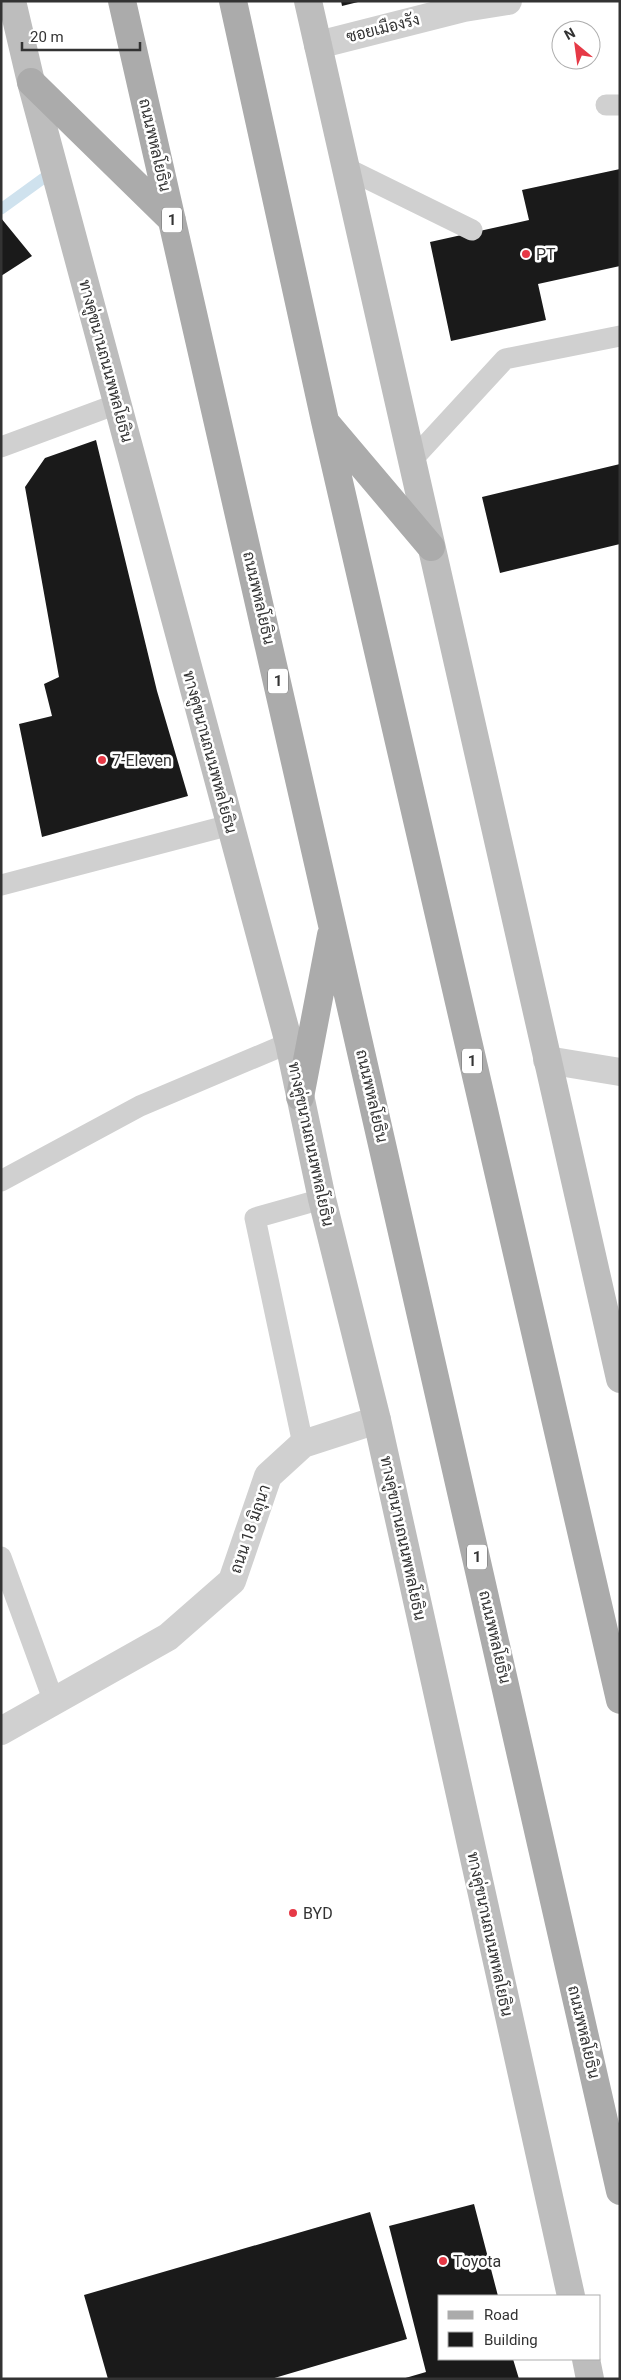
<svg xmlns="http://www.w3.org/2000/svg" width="621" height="2380" viewBox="0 0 621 2380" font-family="Roboto,Sarabun,sans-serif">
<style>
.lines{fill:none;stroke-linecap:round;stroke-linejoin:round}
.stream{stroke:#cfe2ee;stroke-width:11}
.building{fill:#1a1a1a}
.lane{stroke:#d0d0d0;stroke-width:21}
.street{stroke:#d0d0d0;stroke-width:28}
.secondary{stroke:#bdbdbd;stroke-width:28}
.primary{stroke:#ababab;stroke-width:28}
.poi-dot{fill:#e63946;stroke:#fff;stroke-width:2}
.labels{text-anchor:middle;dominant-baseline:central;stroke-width:5;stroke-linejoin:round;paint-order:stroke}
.shield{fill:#fff;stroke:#707070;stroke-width:1}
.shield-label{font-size:15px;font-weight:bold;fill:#333}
.street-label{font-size:16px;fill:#333;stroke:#fff}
.poi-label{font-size:16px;fill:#333;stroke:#fff;text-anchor:start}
</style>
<rect width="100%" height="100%" fill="#fff"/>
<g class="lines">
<!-- stream -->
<path class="stream" d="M1 209 48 175"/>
</g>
<!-- building -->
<path class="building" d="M341 1H358V2L342 6Z
M620 169V266L538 284 546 320 451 341 430 242 529 220 522 190Z
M1 218 32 256 1 276Z
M96 440 157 691 188 796 42 837 19 724 52 716 44 684 59 677 25 487 45 458Z
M620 464V544L500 573 482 497Z
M474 2204 498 2296H440V2359H513L519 2379H402L426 2372 389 2226Z
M370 2212 407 2339 271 2379H108L84 2295Z"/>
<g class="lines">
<!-- lane -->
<path class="lane" d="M606 105H620
M346 168 472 230
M1 447 117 404
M412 460 505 359 620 336
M1 885 230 825
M1 1181 140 1106 289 1043
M303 1444 255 1218 322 1199
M1 1557 54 1702"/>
<!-- street -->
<path class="street" d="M318 45 464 8 508 1
M547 1060 620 1072
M1 1731 168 1637 232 1581 268 1476 303 1444 377 1420"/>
<!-- secondary -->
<path class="secondary" d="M12 1 31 82 289 1043 322 1199 377 1420 571 2296
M308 1 620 1379
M586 2359 590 2379"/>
<!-- primary -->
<path class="primary" d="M122 1 620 2191
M233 1 325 421 620 1700
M31 82 172 220
M327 424 431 547
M300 1097 331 935"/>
</g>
<!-- markers -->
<g class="poi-dot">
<circle cx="526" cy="254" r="5"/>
<circle cx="102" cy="760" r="5"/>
<circle cx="293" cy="1913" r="5"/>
<circle cx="443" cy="2261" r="5"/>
</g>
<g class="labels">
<!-- shield labels -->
<g class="shield">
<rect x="162" y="207.5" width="20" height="25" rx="4"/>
<rect x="268" y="668.5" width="20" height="25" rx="4"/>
<rect x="462" y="1048.5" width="20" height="25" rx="4"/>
<rect x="467" y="1544.5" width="20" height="25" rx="4"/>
</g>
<g class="shield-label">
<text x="172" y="220">1</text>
<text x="278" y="681">1</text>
<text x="472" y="1061">1</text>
<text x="477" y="1557">1</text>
</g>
<!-- street labels -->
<g class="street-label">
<text transform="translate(383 28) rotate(-14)">ซอยเมืองรัง</text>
<text transform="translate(155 145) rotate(77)">ถนนพหลโยธิน</text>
<text transform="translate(106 361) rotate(75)">ทางคู่ขนานถนนพหลโยธิน</text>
<text transform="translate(259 598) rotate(77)">ถนนพหลโยธิน</text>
<text transform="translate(210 752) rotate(75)">ทางคู่ขนานถนนพหลโยธิน</text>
<text transform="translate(372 1096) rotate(77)">ถนนพหลโยธิน</text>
<text transform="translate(311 1144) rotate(78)">ทางคู่ขนานถนนพหลโยธิน</text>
<text transform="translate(250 1529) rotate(-71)">ถนน 18 มิถุนา</text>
<text transform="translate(403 1538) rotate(78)">ทางคู่ขนานถนนพหลโยธิน</text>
<text transform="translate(495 1637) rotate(77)">ถนนพหลโยธิน</text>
<text transform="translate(490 1934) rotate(78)">ทางคู่ขนานถนนพหลโยธิน</text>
<text transform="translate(584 2032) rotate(77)">ถนนพหลโยธิน</text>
</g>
<!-- poi labels -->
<g class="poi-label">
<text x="536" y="254">PT</text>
<text x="112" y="760">7-Eleven</text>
<text x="303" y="1913">BYD</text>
<text x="453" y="2261">Toyota</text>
</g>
</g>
<!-- border -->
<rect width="621" height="2380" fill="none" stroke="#333333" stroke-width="5"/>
<!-- legend -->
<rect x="438" y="2295" width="162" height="65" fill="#ffffff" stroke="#adadad"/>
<rect x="448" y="2311" width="25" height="8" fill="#ababab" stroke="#adadad"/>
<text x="484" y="2320" font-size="15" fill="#333333">Road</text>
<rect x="448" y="2332" width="25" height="15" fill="#1a1a1a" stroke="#adadad"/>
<text x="484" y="2345" font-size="15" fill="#333333">Building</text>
<!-- north arrow -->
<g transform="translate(576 45) rotate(331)"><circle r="24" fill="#ffffff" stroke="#adadad"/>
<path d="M0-4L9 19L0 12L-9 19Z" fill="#e63946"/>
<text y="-8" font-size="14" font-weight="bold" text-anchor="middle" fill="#333333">N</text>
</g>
<!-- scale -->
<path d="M22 42v8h118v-8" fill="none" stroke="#333333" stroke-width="2.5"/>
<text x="30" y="42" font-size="15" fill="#333333" stroke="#ffffff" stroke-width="4" paint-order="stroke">20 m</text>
</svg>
